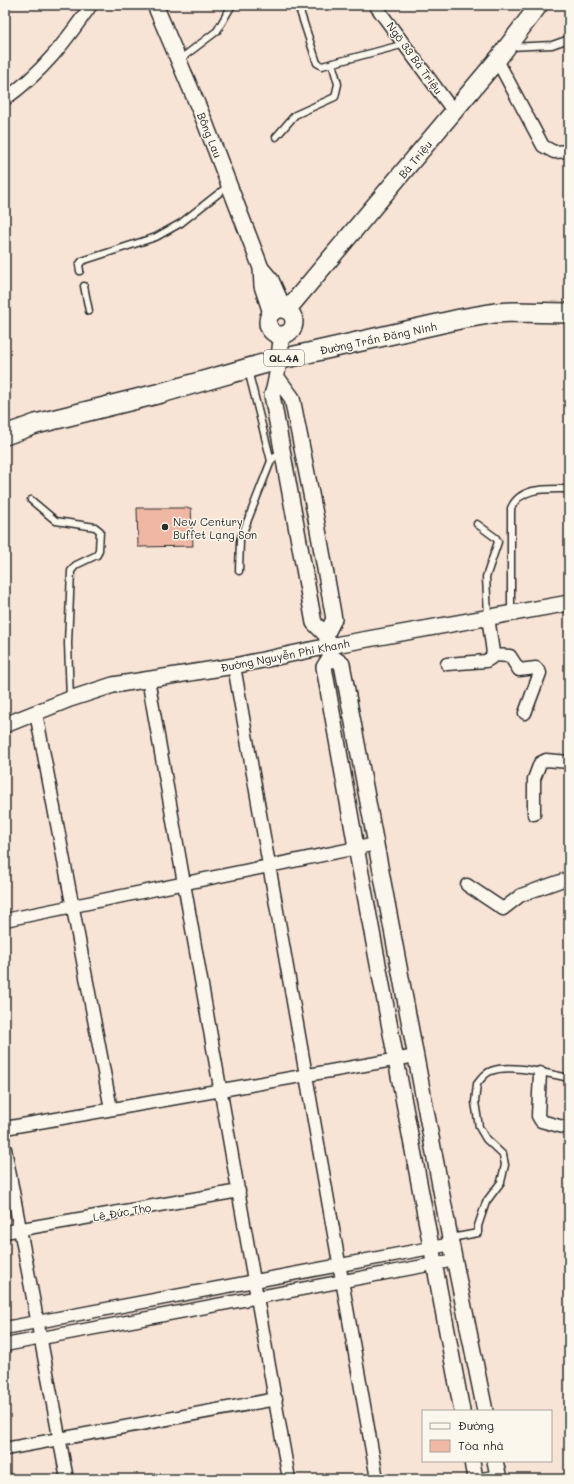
<svg xmlns="http://www.w3.org/2000/svg" width="574" height="1484" viewBox="0 0 574 1484" font-family="Mali,sans-serif">
<style>
.building{fill:#f0b8a4;stroke:#2b2b2b}
.lines{fill:none;stroke-linecap:round;stroke-linejoin:round}
.service-casing{stroke:#2b2b2b;stroke-width:9}
.minor-casing{stroke:#2b2b2b;stroke-width:15}
.tertiary-casing{stroke:#2b2b2b;stroke-width:18}
.secondary-casing{stroke:#2b2b2b;stroke-width:20}
.primary-casing{stroke:#2b2b2b;stroke-width:22}
.service{stroke:#fbf7ec;stroke-width:6}
.minor{stroke:#fbf7ec;stroke-width:12}
.tertiary{stroke:#fbf7ec;stroke-width:15}
.secondary{stroke:#fbf7ec;stroke-width:17}
.primary{stroke:#fbf7ec;stroke-width:19}
.poi-dot{fill:#2b2b2b;stroke:#fbf7ec;stroke-width:1.5}
.labels{text-anchor:middle;dominant-baseline:central;stroke-width:3;stroke-linejoin:round;paint-order:stroke}
.shield{fill:#fbf7ec;stroke:#696865;stroke-width:1}
.shield-label{font-size:10px;font-weight:bold;fill:#2b2b2b}
.street-label{font-size:11px;fill:#2b2b2b;stroke:#fbf7ec}
.poi-label{font-size:11px;fill:#2b2b2b;stroke:#fbf7ec;text-anchor:start}
</style>
<rect width="100%" height="100%" fill="#f8e4d6"/>
<filter id="ink" filterUnits="userSpaceOnUse"><feTurbulence type="fractalNoise" baseFrequency=".025" numOctaves="2"/><feDisplacementMap in="SourceGraphic" scale="8" xChannelSelector="R" yChannelSelector="G"/><feConvolveMatrix kernelMatrix="1 2 1 2 8 2 1 2 1" color-interpolation-filters="sRGB"/></filter>
<g filter="url(#ink)">
<!-- building -->
<path class="building" d="M137 508H191L193 546 138 547Z"/>
<g class="lines">
<defs>
<path id="service" d="M298 5 317 63 322 66 405 44
M510 47 552 45 569 39
M179 60 217 31 232 5
M276 137 295 115 335 97 338 84 332 63
M80 271 79 265 82 261 156 237 181 223 228 186
M84 286 89 311
M248 370 271 461
M31 500 56 521 95 527 100 531 99 550 97 555 76 565 71 571 68 643 70 699
M477 524 496 538 498 542 486 577 488 616
M239 571 240 540 271 461 281 451
M511 612V508C521 486 549 489 569 489
M451 1238 478 1233V1226L486 1202 501 1182 505 1165 503 1155 486 1139 479 1127 475 1102 477 1084C481 1079 485 1073 491 1071 510 1063 549 1074 569 1078"/>
<path id="minor" d="M375 5 454 112
M497 60 543 146 554 152 569 151
M5 99C42 73 66 41 91 5
M493 655 510 656 519 670 536 668 540 673 525 713
M447 664 486 661 491 658 493 653 488 616
M234 666 377 1479
M148 679 289 1479
M36 713 111 1109
M534 814V779L540 763 546 760 569 762
M467 885 503 909 521 895 569 878
M5 920 376 844
M540 1073 538 1116 541 1121 563 1127
M5 1128 416 1056
M5 1149 67 1479
M5 1232 239 1191
M5 1328 452 1244
M5 1345 455 1260
M5 1449 276 1399
M482 1479 498 1476"/>
<path id="tertiary" d="M155 5 204 120 261 268 262 286 271 313
M261 268 271 280 284 309
M282 335C278 356 279 376 272 395L314 623 326 635 331 656 324 667 356 847 462 1411
M278 379 292 398 317 524 334 619 326 635
M331 656 342 664 450 1238 485 1411
M5 725 70 699 113 685 234 666 329 646 569 603
M472 1461 475 1479
M495 1461 499 1479"/>
<path id="secondary" d="M268 322a13 13 0 1 1 26 0a13 13 0 1 1-26 0Z
M287 310 497 60 539 5"/>
<path id="primary" d="M5 435 36 424 161 393 277 360 460 319 495 313 513 312 569 313"/>
</defs>
<!-- service casing -->
<use href="#service" class="service-casing"/>
<!-- minor casing -->
<use href="#minor" class="minor-casing"/>
<!-- tertiary casing -->
<use href="#tertiary" class="tertiary-casing"/>
<!-- secondary casing -->
<use href="#secondary" class="secondary-casing"/>
<!-- primary casing -->
<use href="#primary" class="primary-casing"/>
<!-- service -->
<use href="#service" class="service"/>
<!-- minor -->
<use href="#minor" class="minor"/>
<!-- tertiary -->
<use href="#tertiary" class="tertiary"/>
<!-- secondary -->
<use href="#secondary" class="secondary"/>
<!-- primary -->
<use href="#primary" class="primary"/>
</g>
</g>
<!-- markers -->
<circle class="poi-dot" cx="165" cy="527" r="4"/>
<g class="labels">
<!-- shield labels -->
<rect class="shield" x="264" y="350" width="40" height="16" rx="3"/>
<g class="shield-label">
<text x="284" y="358">QL.4A</text>
</g>
<!-- street labels -->
<g class="street-label">
<text transform="translate(415 58) rotate(54)">Ngõ 33 Bà Triệu</text>
<text transform="translate(210 135) rotate(68)">Bông Lau</text>
<text transform="translate(415 159) rotate(-50)">Bà Triệu</text>
<text transform="translate(378 338) rotate(-12)">Đường Trần Đăng Ninh</text>
<text transform="translate(285 655) rotate(-11)">Đường Nguyễn Phi Khanh</text>
<text transform="translate(122 1212) rotate(-10)">Lê Đức Thọ</text>
</g>
<!-- poi labels -->
<g class="poi-label">
<text x="173" y="521">New Century<tspan x="173" dy="13">Buffet Lạng Sơn</tspan></text>
</g>
</g>
<!-- margin -->
<rect width="574" height="1484" fill="none" stroke="#fbf7ec" stroke-width="20"/>
<rect x="10" y="10" width="554" height="1464" fill="none" stroke="#2b2b2b" stroke-width="1.5" filter="url(#ink)"/>
<!-- legend -->
<rect x="422" y="1410" width="130" height="52" fill="#fbf7ec" stroke="#a8a59f"/>
<rect x="430" y="1423" width="20" height="6" fill="#fbf7ec" stroke="#a8a59f"/>
<text x="458" y="1430" font-size="12" fill="#2b2b2b">Đường</text>
<rect x="430" y="1440" width="20" height="12" fill="#f0b8a4" stroke="#a8a59f"/>
<text x="458" y="1450" font-size="12" fill="#2b2b2b">Tòa nhà</text>
</svg>
